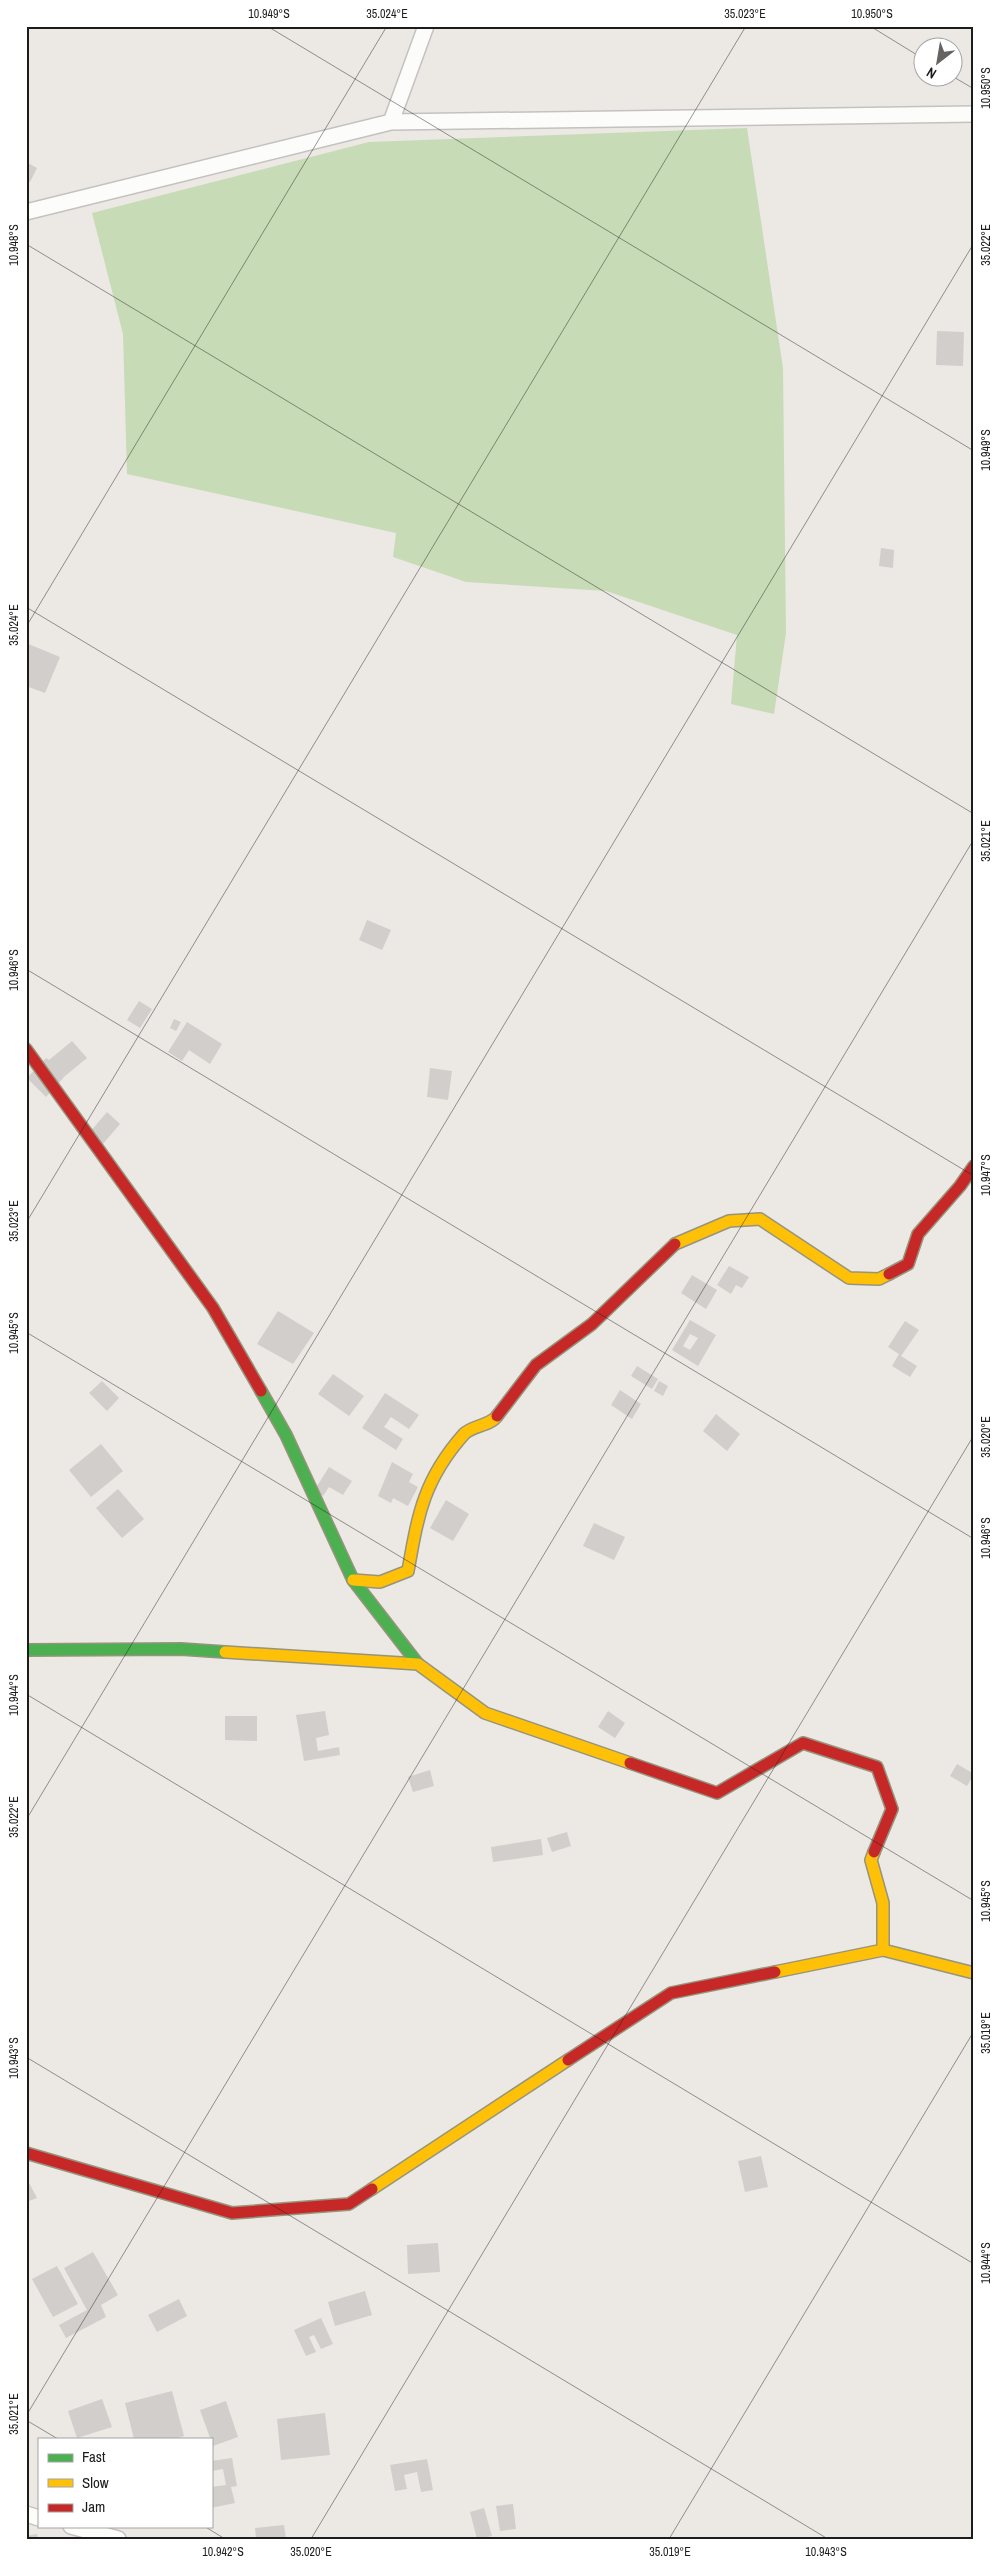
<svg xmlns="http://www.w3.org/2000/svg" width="1000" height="2565" viewBox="0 0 1000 2565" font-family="'Archivo Narrow',sans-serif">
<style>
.forest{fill:#c8dbb7}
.building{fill:#d2cecb;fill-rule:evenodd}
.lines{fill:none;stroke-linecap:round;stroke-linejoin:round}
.street-casing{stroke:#c4c2c0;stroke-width:18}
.fast-casing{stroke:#96947c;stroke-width:14}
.slow-casing{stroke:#96947c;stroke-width:14}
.jam-casing{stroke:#96947c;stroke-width:14}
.street{stroke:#fcfcfb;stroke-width:15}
.fast{stroke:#4caf50;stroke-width:11}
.slow{stroke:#ffc107;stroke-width:11}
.jam{stroke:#c62828;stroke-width:11}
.ticks{fill:none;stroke:#1c1c1c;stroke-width:1;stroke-opacity:0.45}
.neatline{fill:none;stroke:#1c1c1c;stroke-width:2}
.ticks-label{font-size:12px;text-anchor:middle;fill:#1c1c1c}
</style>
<rect width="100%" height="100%" fill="#ece8e4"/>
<!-- forest -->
<path class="forest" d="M747 128 783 368 786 633 774 714 731 704 737 635 606 591 466 582 393 557 396 533 127 474 123 334 92 213 369 142Z"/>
<!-- building -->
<path class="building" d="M26 162 37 168 30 182 26 180Z
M937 331 964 332 963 366 936 365Z
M881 548 894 550 893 568 879 566Z
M26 643 60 657 45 693 26 686Z
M367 920 391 930 382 950 359 940Z
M139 1001 152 1009 140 1028 127 1020Z
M174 1019 181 1022 176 1031 170 1028Z
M187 1022 222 1044 210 1064 189 1050 182 1061 168 1052Z
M72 1041 87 1058 65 1076 46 1097 27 1078 46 1058 49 1060Z
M430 1068 452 1071 448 1100 427 1097Z
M107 1112 120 1124 102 1145 89 1133Z
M729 1266 749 1277 742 1288 736 1285 731 1294 717 1285Z
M692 1275 717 1290 706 1309 681 1293Z
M278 1311 314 1333 293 1364 257 1344Z
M690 1320 716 1335 698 1366 672 1350ZM690 1334 698 1338 690 1350 683 1346Z
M905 1321 919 1330 901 1356 917 1366 910 1377 892 1366 899 1354 888 1347Z
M637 1366 658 1379 652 1389 631 1376Z
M333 1374 364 1396 349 1416 318 1394Z
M102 1381 119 1398 107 1411 89 1393Z
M659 1381 668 1386 663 1396 654 1391Z
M620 1390 641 1404 632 1419 611 1405Z
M385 1393 419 1415 409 1429 391 1417 384 1427 403 1439 396 1450 362 1428Z
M716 1414 740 1434 727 1451 703 1431Z
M101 1444 123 1471 91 1497 69 1470Z
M392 1462 413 1474 409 1482 418 1487 408 1506 393 1498 391 1503 378 1496Z
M329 1467 352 1481 343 1495 329 1487 323 1496 314 1491Z
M118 1489 144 1519 122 1538 96 1508Z
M446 1500 469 1514 453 1541 430 1528Z
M594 1523 625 1537 614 1560 583 1546Z
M325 1711 329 1735 316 1738 318 1751 339 1747 340 1755 304 1761 296 1715Z
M608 1711 625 1723 615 1738 598 1727Z
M225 1716H257V1741L225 1740Z
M957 1764 974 1774 967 1786 950 1776Z
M430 1770 434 1786 413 1792 408 1777Z
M567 1832 571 1846 552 1852 547 1838Z
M541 1839 543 1855 493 1862 491 1847Z
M761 2156 768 2187 745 2192 738 2161Z
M26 2177 37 2198 26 2202Z
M438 2243 440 2272 408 2274 407 2245Z
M93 2252 118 2295 101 2305 106 2317 66 2338 59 2325 87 2310 64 2268Z
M57 2266 78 2304 53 2317 32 2279Z
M365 2291 372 2315 335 2326 328 2302Z
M179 2299 187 2316 157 2332 148 2315Z
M321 2318 333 2344 321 2349 314 2335 309 2337 316 2352 306 2356 294 2330Z
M172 2391 184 2436 175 2439H134L125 2403Z
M102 2399 112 2427 77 2438 68 2411Z
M226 2401 238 2437 213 2446 200 2410Z
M325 2413 330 2455 281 2460 277 2419Z
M232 2458 237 2486 231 2487 235 2503 211 2508V2487L226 2485 223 2469 211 2471V2461Z
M427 2459 433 2490 421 2492 417 2472 404 2475 407 2489 395 2491 390 2465Z
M513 2504 516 2529 500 2531 496 2506Z
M484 2508 492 2536 477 2539 470 2512Z
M284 2525 286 2538 256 2539 255 2528Z
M37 2534 38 2539H26V2536Z"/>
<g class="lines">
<defs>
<path id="street" d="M391 122 974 114
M26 212 391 122 426 26
M26 2514 39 2518
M71 2526 118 2539"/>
<path id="fast" d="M261 1391 286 1435 353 1580 418 1664
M26 1650 181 1649 225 1652"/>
<path id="slow" d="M675 1244 729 1221 760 1219 849 1278 879 1279 889 1274
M353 1580 380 1582 408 1571C418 1514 424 1479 464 1434 473 1425 490 1426 497 1416
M225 1652 418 1664 485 1713 630 1763
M874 1852 871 1860 883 1903V1950
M775 1972 883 1950 974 1973
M372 2189 568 2060"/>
<path id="jam" d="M26 1049 213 1308 261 1391
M889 1274 908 1264 918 1234 960 1186 974 1166
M497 1416 536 1365 592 1324 675 1244
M630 1763 717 1793 803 1743 877 1767 892 1809 874 1852
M568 2060 671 1993 775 1972
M26 2153 232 2213 349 2204 372 2189"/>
</defs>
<!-- street casing -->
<use href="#street" class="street-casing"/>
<!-- fast casing -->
<use href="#fast" class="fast-casing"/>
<!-- slow casing -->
<use href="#slow" class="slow-casing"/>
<!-- jam casing -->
<use href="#jam" class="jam-casing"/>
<!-- street -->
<use href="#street" class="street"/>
<!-- fast -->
<use href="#fast" class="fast"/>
<!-- slow -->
<use href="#slow" class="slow"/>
<!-- jam -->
<use href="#jam" class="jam"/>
</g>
<!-- ticks -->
<path class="ticks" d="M267 26 974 451M870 26 922 58M26 31 29 26M952 76 974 89M26 244 974 814M26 607 974 1176M26 627 387 26M26 969 974 1539M26 1223 746 26M26 1332 974 1901M26 1694 974 2264M26 1820 974 243M26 2057 828 2539M26 2416 974 839M26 2420 58 2439M204 2526 225 2539M311 2539 974 1435M669 2539 974 2031"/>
<!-- border -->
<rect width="1000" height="2565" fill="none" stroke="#ffffff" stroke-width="55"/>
<!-- legend -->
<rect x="38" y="2438" width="175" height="90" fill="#ffffff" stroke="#a4a4a4"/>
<rect x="48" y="2454" width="25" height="8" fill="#4caf50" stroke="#a4a4a4"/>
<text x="82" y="2462" font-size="15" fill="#1c1c1c">Fast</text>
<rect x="48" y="2479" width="25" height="8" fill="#ffc107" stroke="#a4a4a4"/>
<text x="82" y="2488" font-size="15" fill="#1c1c1c">Slow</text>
<rect x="48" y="2504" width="25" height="8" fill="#c62828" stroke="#a4a4a4"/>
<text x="82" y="2512" font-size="15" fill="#1c1c1c">Jam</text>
<!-- north arrow -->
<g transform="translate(938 62) rotate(211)"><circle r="24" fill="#ffffff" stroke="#a4a4a4"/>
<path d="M0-4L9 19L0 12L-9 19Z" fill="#656362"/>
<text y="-8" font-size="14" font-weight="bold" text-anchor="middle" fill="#1c1c1c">N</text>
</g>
<rect x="28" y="28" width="944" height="2510" class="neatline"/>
<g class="ticks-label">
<text x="269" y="18">10.949°S</text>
<text x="387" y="18">35.024°E</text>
<text x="745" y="18">35.023°E</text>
<text x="872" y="18">10.950°S</text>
<text transform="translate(986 88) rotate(-90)" y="4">10.950°S</text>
<text transform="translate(986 245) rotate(-90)" y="4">35.022°E</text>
<text transform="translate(14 245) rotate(-90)" y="4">10.948°S</text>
<text transform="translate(986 450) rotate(-90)" y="4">10.949°S</text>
<text transform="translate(14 625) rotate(-90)" y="4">35.024°E</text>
<text transform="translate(986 841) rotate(-90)" y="4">35.021°E</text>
<text transform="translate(14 970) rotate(-90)" y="4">10.946°S</text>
<text transform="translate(986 1175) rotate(-90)" y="4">10.947°S</text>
<text transform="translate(14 1221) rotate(-90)" y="4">35.023°E</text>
<text transform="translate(14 1333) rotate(-90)" y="4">10.945°S</text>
<text transform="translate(986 1437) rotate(-90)" y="4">35.020°E</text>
<text transform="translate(986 1538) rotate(-90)" y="4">10.946°S</text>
<text transform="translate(14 1695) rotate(-90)" y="4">10.944°S</text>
<text transform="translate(14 1817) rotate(-90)" y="4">35.022°E</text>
<text transform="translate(986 1901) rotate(-90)" y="4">10.945°S</text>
<text transform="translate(986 2033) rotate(-90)" y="4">35.019°E</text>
<text transform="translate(14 2058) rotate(-90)" y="4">10.943°S</text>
<text transform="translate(986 2263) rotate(-90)" y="4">10.944°S</text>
<text transform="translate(14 2414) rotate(-90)" y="4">35.021°E</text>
<text x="223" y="2556">10.942°S</text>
<text x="311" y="2556">35.020°E</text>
<text x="670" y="2556">35.019°E</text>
<text x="826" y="2556">10.943°S</text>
</g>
</svg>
